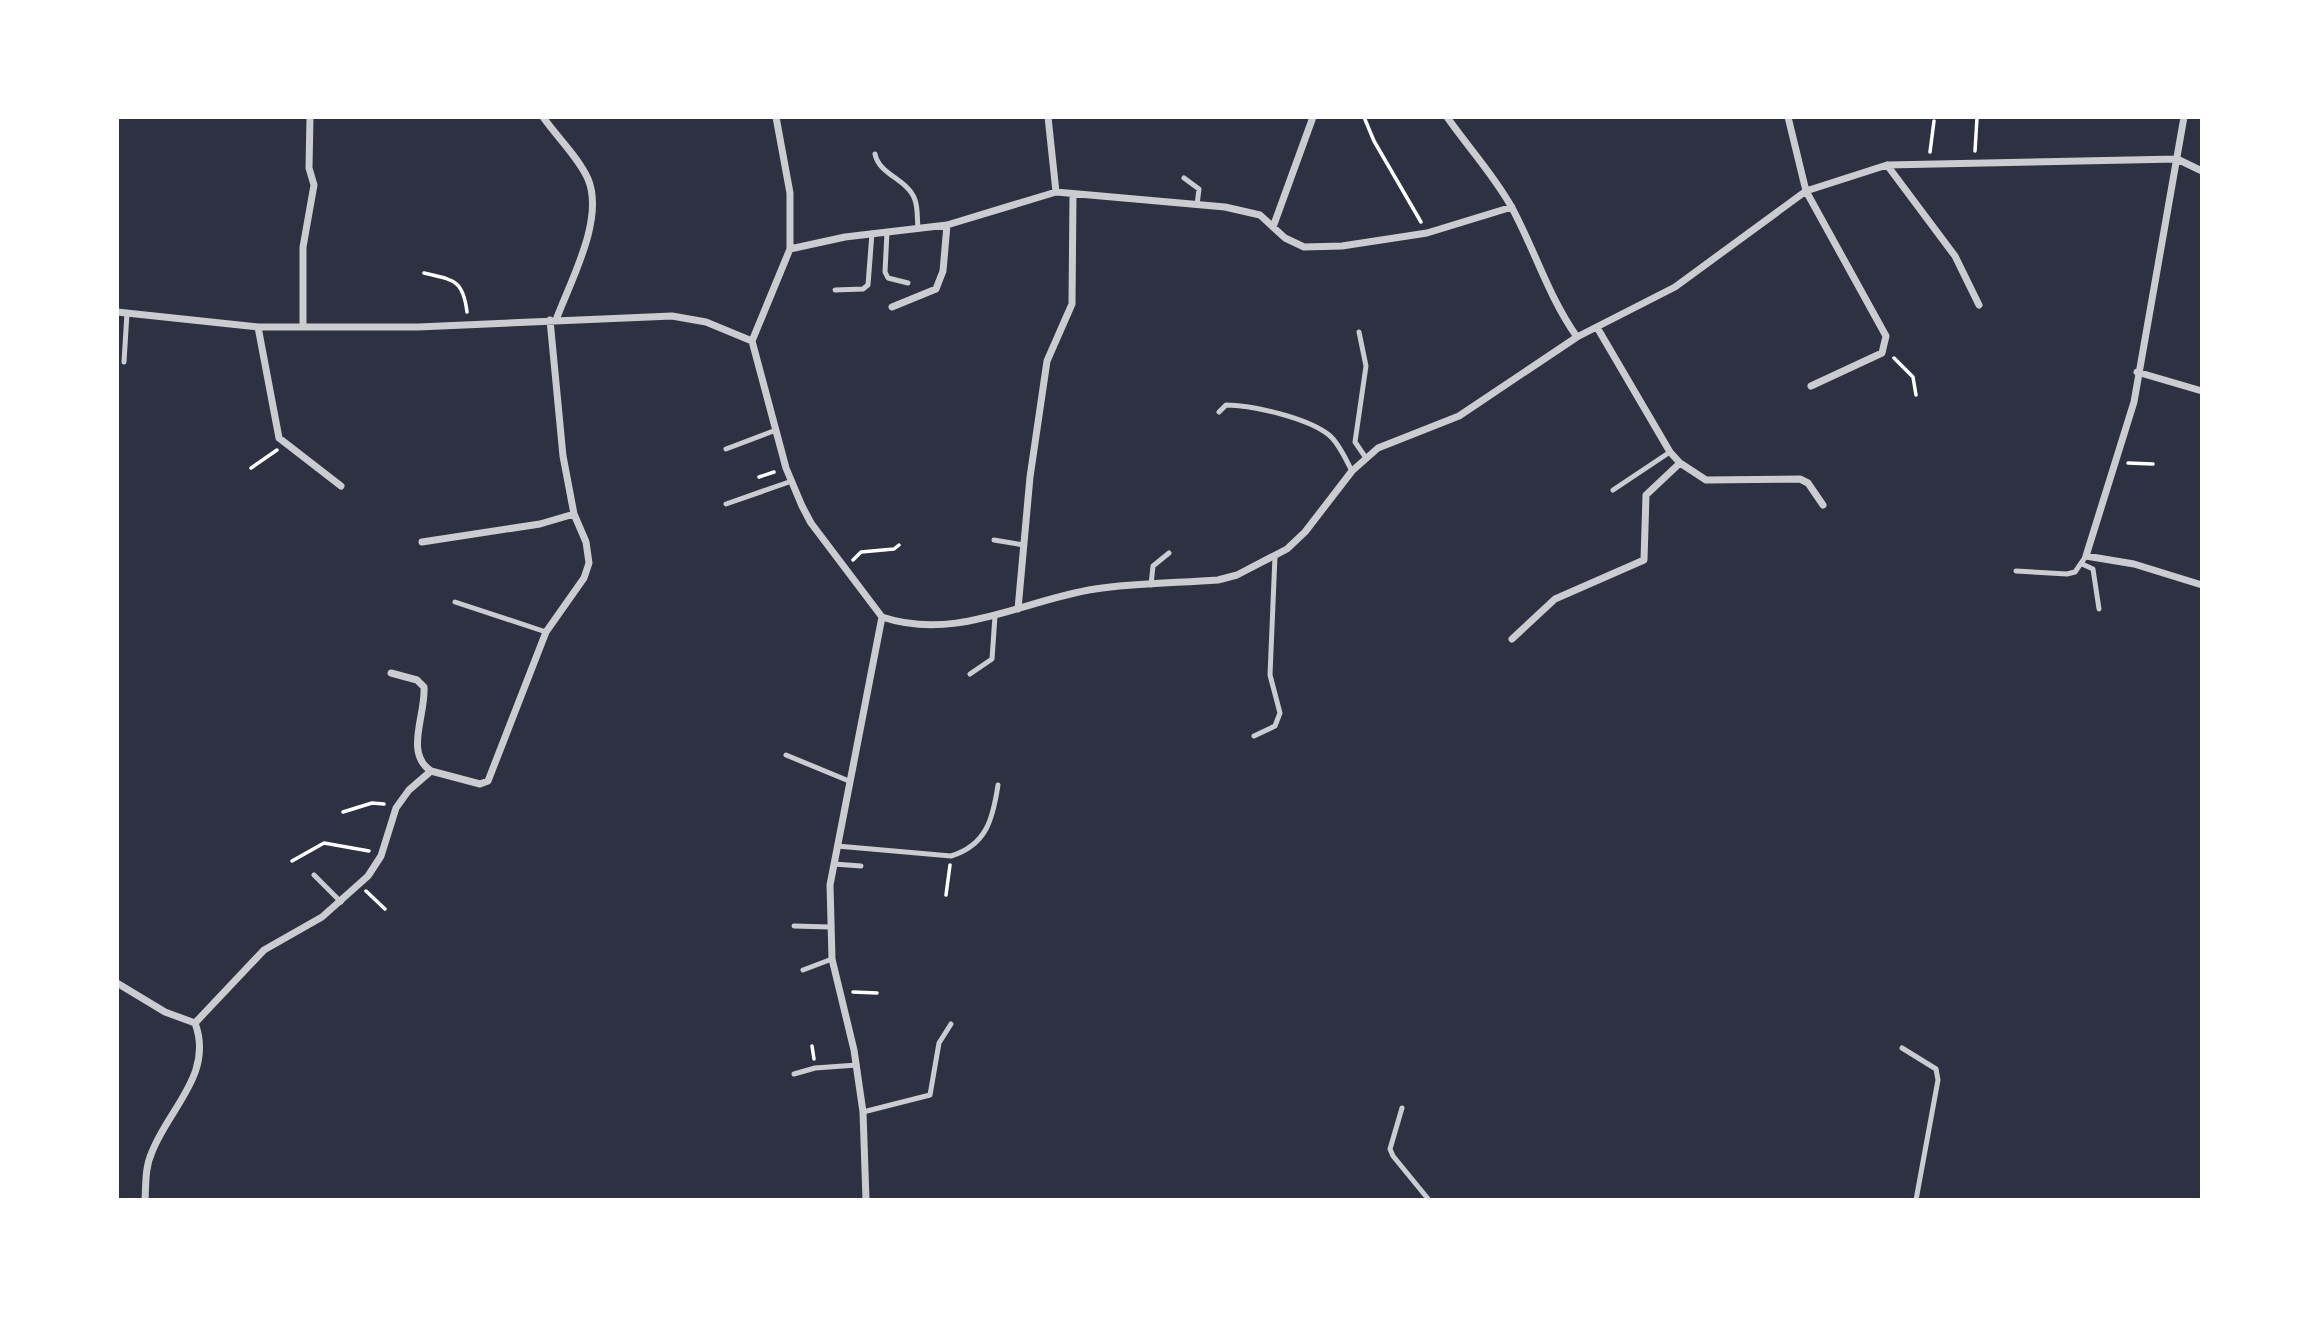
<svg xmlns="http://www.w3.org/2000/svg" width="2319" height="1317" viewBox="0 0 2319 1317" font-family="Lato,sans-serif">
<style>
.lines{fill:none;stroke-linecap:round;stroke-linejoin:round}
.path{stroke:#fff;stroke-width:3.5}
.service{stroke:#caccd0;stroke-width:5}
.minor{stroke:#caccd0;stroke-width:7}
</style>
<rect width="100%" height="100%" fill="#2d3142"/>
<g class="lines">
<!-- path -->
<path class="path" d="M1364 117 1374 141 1421 222
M1975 151 1977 118
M1930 152 1934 121
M424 273C453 280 463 279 467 312
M1894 358 1913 377 1916 395
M2128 463 2153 464
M251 468 277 450
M759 477 774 472
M853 560 861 552 894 549 899 545
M343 812 372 803 384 804
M292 861 324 843 369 851
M366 891 385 909
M946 895 950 865
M853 992 877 993
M812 1046 814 1059"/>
<!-- service -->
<path class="service" d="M875 154C879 175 908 179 915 200 918 208 917 219 918 228
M1184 178 1199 189 1197 205
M887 232 885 272 888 278 908 283
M835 290 863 289 868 285 872 233
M1359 332 1366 366 1355 442 1366 458
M124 362 127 313
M1219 412 1226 405C1252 405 1308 418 1329 435 1339 443 1346 460 1352 471
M726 449 776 430
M1613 490 1670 452
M726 504 792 481
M994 540 1024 545
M2082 564 2093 569 2099 609
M2016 571 2067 574 2075 572 2086 556
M1151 585 1153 566 1169 553
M455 602 546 632
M970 674 992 659 995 616
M1254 736 1275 726 1280 713 1270 675 1275 556
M786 755 849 781
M837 846 951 856C987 845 993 818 998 785
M834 864 861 866
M314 875 341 902
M794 926 830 927
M803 970 832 959
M1902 1048 1936 1069 1938 1080 1916 1200
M794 1074 815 1068 857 1065
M1402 1108 1390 1149 1393 1156 1429 1200
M863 1112 930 1095 939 1043 951 1024"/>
<!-- minor -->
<path class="minor" d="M543 117C557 137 579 158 588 179 605 219 570 282 556 320
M776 117 790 193V249L752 341 786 468 802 506 811 523 882 617C957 642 1023 600 1095 589 1136 583 1177 583 1218 580L1237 575 1287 549 1305 532 1352 471 1378 448 1459 416 1577 337 1675 287 1806 191 1887 165 2177 159 2202 171
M1048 117 1056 192
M1447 117C1468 147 1493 174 1511 206 1535 250 1548 296 1577 337
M1788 117 1806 191 1886 336 1882 353 1811 386
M2184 117 2134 402 2086 556 2134 564 2202 585
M1887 165 1955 256 1979 305
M1273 227 1313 117
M790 249 845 237 947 225 1056 192 1225 207 1260 215 1285 238 1304 247 1342 246 1427 233 1512 207
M892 307 936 289 943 271 947 225
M117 312 258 327H418L672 316 706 322 752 341
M303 326V247L314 185 309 168 310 117
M258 327 279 438 341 486
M1598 329 1670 452 1680 463 1706 480 1800 479 1808 483 1823 505
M2137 372 2202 391
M422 542 540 524 574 514
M1018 609 1030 477 1047 361 1072 304 1073 195
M1512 639 1555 599 1644 560 1646 495 1680 463
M391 673 417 680 424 687C426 715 404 753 431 771
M117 983 165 1012 195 1023 264 950 322 917 368 876 381 856 396 808 409 790 431 771 480 784 488 781 546 632 584 578 589 563 586 542 574 514 563 456 550 320
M145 1200C146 1183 145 1167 152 1152 169 1108 214 1074 195 1023
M866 1200 863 1112 854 1050 832 959 830 885 882 617"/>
</g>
<!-- border -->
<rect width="2319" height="1317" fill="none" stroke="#ffffff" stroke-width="238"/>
</svg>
